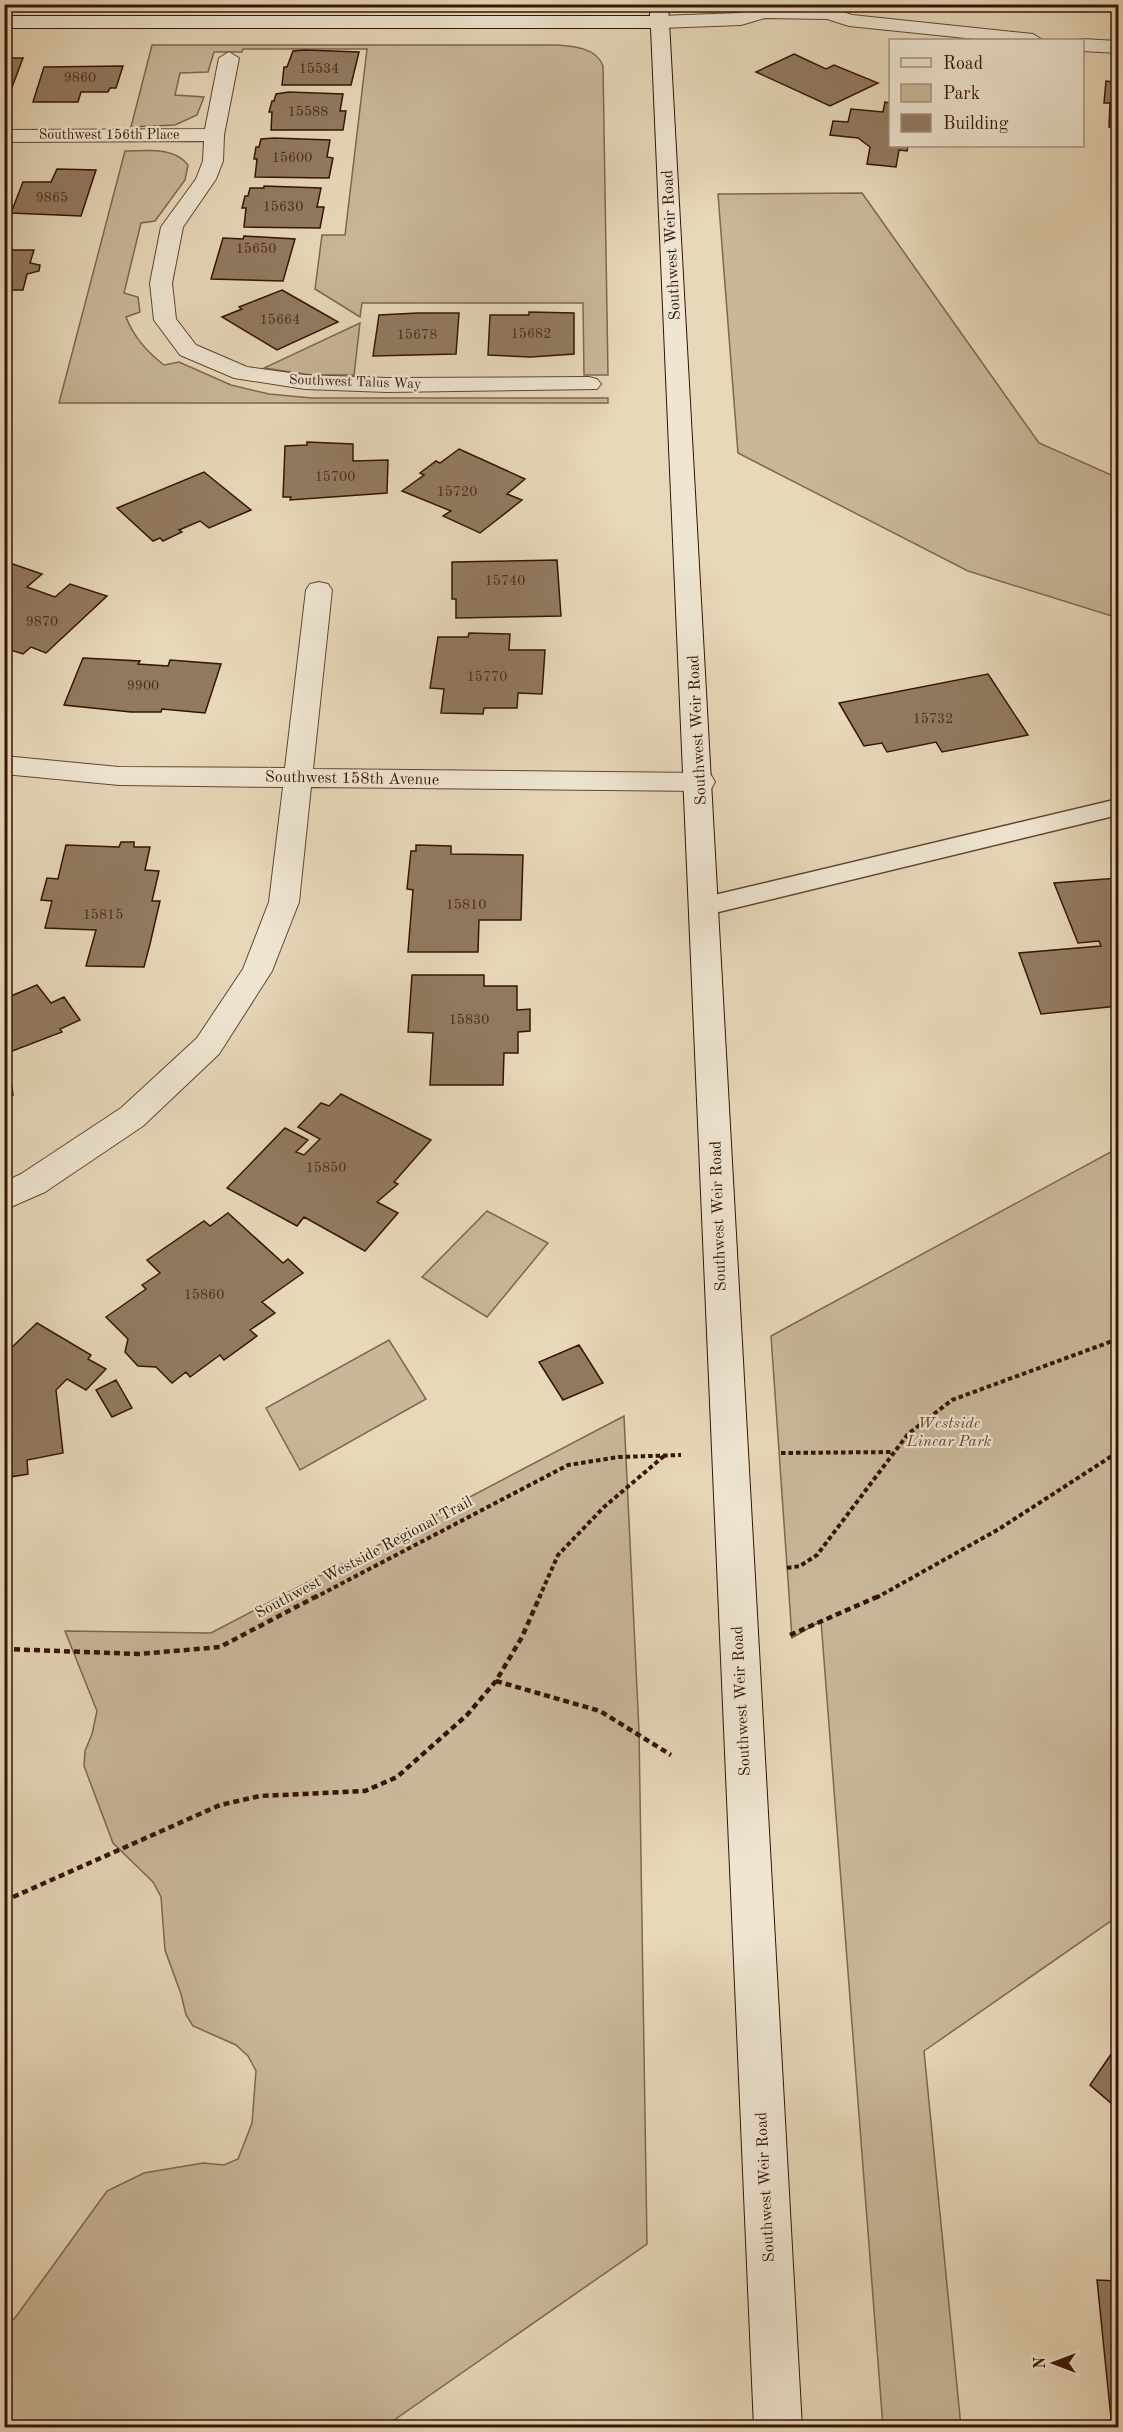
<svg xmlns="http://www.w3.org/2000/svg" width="1123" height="2432" viewBox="0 0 1123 2432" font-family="'Old Standard TT',serif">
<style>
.green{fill:#c9b79a;stroke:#80664f;stroke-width:1.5}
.building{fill:#927a62;stroke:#361404;stroke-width:1.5}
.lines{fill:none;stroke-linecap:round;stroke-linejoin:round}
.lane-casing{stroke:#624531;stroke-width:3}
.street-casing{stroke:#624531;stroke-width:2}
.secondary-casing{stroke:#361404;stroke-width:2}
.path-far1{stroke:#361404;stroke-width:4;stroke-dasharray:4.5 3;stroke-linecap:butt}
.path{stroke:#361404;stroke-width:4.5;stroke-dasharray:6 4;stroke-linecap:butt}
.lane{fill:#efe6d2;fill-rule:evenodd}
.street{fill:#efe6d2;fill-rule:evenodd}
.secondary{fill:#efe6d2;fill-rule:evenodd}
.labels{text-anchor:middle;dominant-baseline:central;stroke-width:4.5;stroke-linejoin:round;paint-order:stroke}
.number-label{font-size:14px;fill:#4d2e1c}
.far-street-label{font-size:14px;fill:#361404;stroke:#efe6d2}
.street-label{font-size:16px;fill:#361404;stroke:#efe6d2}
.park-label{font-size:16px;font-style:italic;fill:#624531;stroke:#efe6d2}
</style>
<rect width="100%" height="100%" fill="#e7d8b9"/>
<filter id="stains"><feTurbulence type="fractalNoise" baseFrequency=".00333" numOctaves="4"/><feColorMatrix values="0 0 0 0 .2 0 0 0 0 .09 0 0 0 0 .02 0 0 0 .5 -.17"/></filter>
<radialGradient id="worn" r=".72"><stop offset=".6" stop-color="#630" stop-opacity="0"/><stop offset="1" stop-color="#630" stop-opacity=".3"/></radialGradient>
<!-- green -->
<path class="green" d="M152 45H557C573 46 597 48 603 66L608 375H584L583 303H362L360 317 315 289 322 235H345L367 49H243L242 52H214L208 72 180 73 175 95 204 97 197 115 175 125 131 127Z
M125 151C145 151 174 146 188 165L185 180 155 221 141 223 124 293 138 297 140 312 126 317C134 338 147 352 164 365L179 362 231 385 269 394 312 398H608V403H59Z
M862 193 1039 443 1118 478V618L968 571 738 453 718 194Z
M360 323 354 375H311L264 368Z
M1118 1148V1916L924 2051 961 2427H883L821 1621 792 1638 771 1336Z
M487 1211 548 1243 487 1317 422 1277Z
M389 1340 426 1399 300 1470 266 1408Z
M624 1416 639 1731 647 2244 384 2427H5V2327L15 2318 107 2191 144 2173 203 2163 224 2165 238 2159 252 2123 256 2071 248 2056 236 2045 193 2026 186 2015 181 1994 165 1950 161 1897 153 1882 113 1843 84 1766 85 1751 92 1734 97 1711 65 1631 211 1633Z"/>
<!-- building -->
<path class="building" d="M1092 4H1118V9H1094Z
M305 50 359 52 351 85H282L284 67H287L293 51Z
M794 54 826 69 834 65 878 83 830 106 756 72Z
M4 58H23L6 103H4Z
M123 66 116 88H110L108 92H81L78 102H33L44 67Z
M1106 81 1118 83V127H1109L1110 103H1104Z
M289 92 343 94 340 111H346L343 130H271L272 112H269L272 101H274L276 94Z
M885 102 890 103V146H908L907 151 899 150 896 167 867 164 870 147 858 138 830 135 833 121 848 122 851 109 883 112Z
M274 138 330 140 327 157 333 158 329 178 255 177 257 159H254L256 147H259L261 139Z
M57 169 96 170 81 216 11 213 23 182H51Z
M264 186 321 188 317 207H324L320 228 244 227 246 208H242L245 196H248L250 188H264Z
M244 236 295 239 283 281 211 279 223 238 243 239Z
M4 250H34L30 263 40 265 39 271 27 274 23 290H4Z
M282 290 338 322 277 350 222 317 242 309 239 307Z
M529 312 574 313V354L531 357 488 355 490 315H529Z
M418 313H459L456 354 373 356 379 315Z
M307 442 353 444V461L388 460 387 493 290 500 291 497H283L285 446 307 445Z
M459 449 525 479 507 494 522 500 480 533 443 516 451 511 402 491 424 475 420 473 436 461 440 463Z
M204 472 251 510 209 528 200 521 179 530 182 532 163 541 160 538 153 541 117 508Z
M557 560 561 616 456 618V599H452V562Z
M4 561 42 574 27 587 55 597 70 584 107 596 46 653 31 647 23 654 4 648Z
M469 633 510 634 509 650H545L542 694 518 693 517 708H484L483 714 441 713 444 689 430 688 438 637H468Z
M83 658 140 661 138 664 168 666 170 660 221 664 205 713 162 709 161 712H131L64 705Z
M988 674 1028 735 942 752 936 742 887 752 882 743 864 746 839 703Z
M121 842H134V847H150L145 870 159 871 152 901H160L150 944 144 967 86 966 96 930 45 928 52 901 41 900 47 878 58 879 66 845 119 847Z
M416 845 451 846V854L523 855 521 920H479L478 952H408L413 890 407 889 411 851H416Z
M1118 878V1006L1041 1014 1019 953 1101 946 1099 941 1078 943 1054 883Z
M412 975H484V986H517V1010L530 1009V1031L518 1032V1053H504L503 1085H430L433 1033 408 1032Z
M37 985 51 1003 64 997 80 1020 60 1029 62 1032 7 1053 13 1095 4 1097V989L11 996Z
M341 1094 431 1140 394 1182 398 1184 377 1202 398 1213 365 1251 304 1217 297 1226 227 1188 285 1128 308 1140 296 1152 304 1155 320 1139 298 1127 321 1103 329 1106Z
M228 1213 283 1263 288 1259 303 1273 262 1302 275 1313 250 1330 257 1336 224 1360 220 1355 190 1377 186 1372 172 1383 156 1367 138 1366 125 1352 128 1339 106 1317 146 1289 142 1285 160 1273 147 1260 204 1221 210 1226Z
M37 1323 91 1355 88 1359 106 1369 86 1390 67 1379 56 1390 63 1453 27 1460 28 1474 4 1478V1355Z
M579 1345 603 1383 563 1400 539 1362Z
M116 1380 132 1408 112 1417 96 1390Z
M1118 2044V2109L1090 2085Z
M1097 2280 1118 2281V2428H1112Z"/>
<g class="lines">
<defs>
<path id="lane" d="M1118 799V815L706 915 697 912 693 906 697 900 706 897Z"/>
<path id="street" d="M764 6 829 7 852 15 1033 34 1043 40H985L849 26 827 19 765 18 741 25 660 28 651 22 660 16 740 13Z
M1082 39 1118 41V53L1082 51V40H1077Z
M229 52 239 58 224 135 223 161 216 179 183 227 172 283 176 319 196 345 247 367 305 375 387 378 589 377 597 379 601 384 597 389 387 392 305 389 234 378 180 355 154 320 150 283 161 227 196 179 203 161 204 141 4 142V130L205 129 219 58Z
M319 582 328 584 332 590 313 769 701 773 711 775 715 782 711 789 701 791 311 787 299 902 272 971 219 1054 143 1126 45 1192 4 1210V1182L21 1174 121 1108 197 1038 243 969 269 902 283 787 119 785 4 774V756L119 767 285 768 306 590 310 584Z"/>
<path id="secondary" d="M650 4H668L802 2428H754L651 28H4V16H650Z"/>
</defs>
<!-- lane casing -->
<use href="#lane" class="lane-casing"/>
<!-- street casing -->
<use href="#street" class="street-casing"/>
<!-- secondary casing -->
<use href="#secondary" class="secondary-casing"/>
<!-- path-far1 -->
<path class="path-far1" d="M781 1453 893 1452
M787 1568 800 1566 817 1555 908 1434 952 1400 1118 1339
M314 1598 568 1465 619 1457 681 1455
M539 1598 558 1555 604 1507 664 1456
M876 1598 999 1529 1118 1452"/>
<!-- path -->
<path class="path" d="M790 1635 879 1596
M4 1649 139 1654 220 1647 317 1596
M496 1681 600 1711 671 1755
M4 1901 220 1805 260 1796 365 1791 397 1777 467 1715 496 1681 522 1637 540 1596"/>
<!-- lane -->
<use href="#lane" class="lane"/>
<!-- street -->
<use href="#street" class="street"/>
<!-- secondary -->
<use href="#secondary" class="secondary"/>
</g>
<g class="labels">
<!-- number labels -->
<g class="number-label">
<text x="319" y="69">15534</text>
<text x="80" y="78">9860</text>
<text x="308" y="112">15588</text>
<text x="292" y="158">15600</text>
<text x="52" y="198">9865</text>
<text x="283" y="207">15630</text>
<text x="256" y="249">15650</text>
<text x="280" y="320">15664</text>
<text x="531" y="334">15682</text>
<text x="417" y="335">15678</text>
<text x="335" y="477">15700</text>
<text x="457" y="492">15720</text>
<text x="505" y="581">15740</text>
<text x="42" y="622">9870</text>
<text x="487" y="677">15770</text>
<text x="143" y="686">9900</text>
<text x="933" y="719">15732</text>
<text x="466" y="905">15810</text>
<text x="103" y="915">15815</text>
<text x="469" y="1020">15830</text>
<text x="326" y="1168">15850</text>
<text x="204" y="1295">15860</text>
</g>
<!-- far-street labels -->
<g class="far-street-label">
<text x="109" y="135">Southwest 156th Place</text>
<text transform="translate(355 382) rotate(2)">Southwest Talus Way</text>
</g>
<!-- street labels -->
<g class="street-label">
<text transform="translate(672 245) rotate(-93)">Southwest Weir Road</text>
<text transform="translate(698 730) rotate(-93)">Southwest Weir Road</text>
<text transform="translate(352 779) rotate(1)">Southwest 158th Avenue</text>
<text transform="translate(719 1216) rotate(-92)">Southwest Weir Road</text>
<text transform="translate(364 1558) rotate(-28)">Southwest Westside Regional Trail</text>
<text transform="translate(742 1701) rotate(-93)">Southwest Weir Road</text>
<text transform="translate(766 2187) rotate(-93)">Southwest Weir Road</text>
</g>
<!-- park labels -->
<g class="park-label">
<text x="949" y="1424">Westside<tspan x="949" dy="18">Linear Park</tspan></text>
</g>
</g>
<!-- margin -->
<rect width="1123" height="2432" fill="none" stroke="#e7d8b9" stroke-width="24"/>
<rect x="6" y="6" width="1111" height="2420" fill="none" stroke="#361404" stroke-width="3"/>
<rect x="12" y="12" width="1099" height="2408" fill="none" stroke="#361404" stroke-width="1.5"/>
<!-- legend -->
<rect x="889" y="39" width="195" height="108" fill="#efe6d2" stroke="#a59280" stroke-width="1.5"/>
<rect x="901" y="58" width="30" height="9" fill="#efe6d2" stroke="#a59280" stroke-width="1.5"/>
<text x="943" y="69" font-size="18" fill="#361404">Road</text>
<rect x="901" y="84" width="30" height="18" fill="#c9b79a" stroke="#a59280" stroke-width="1.5"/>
<text x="943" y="99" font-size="18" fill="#361404">Park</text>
<rect x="901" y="114" width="30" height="18" fill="#927a62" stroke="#a59280" stroke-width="1.5"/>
<text x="943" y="129" font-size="18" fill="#361404">Building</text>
<!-- north arrow -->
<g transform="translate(1054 2363) rotate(270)" stroke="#efe6d2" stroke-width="4.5" paint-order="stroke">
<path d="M0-4.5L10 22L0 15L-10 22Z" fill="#361404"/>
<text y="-9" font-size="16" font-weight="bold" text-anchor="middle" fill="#361404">N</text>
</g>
<rect width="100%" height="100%" filter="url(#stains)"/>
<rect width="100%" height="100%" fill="url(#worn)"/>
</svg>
